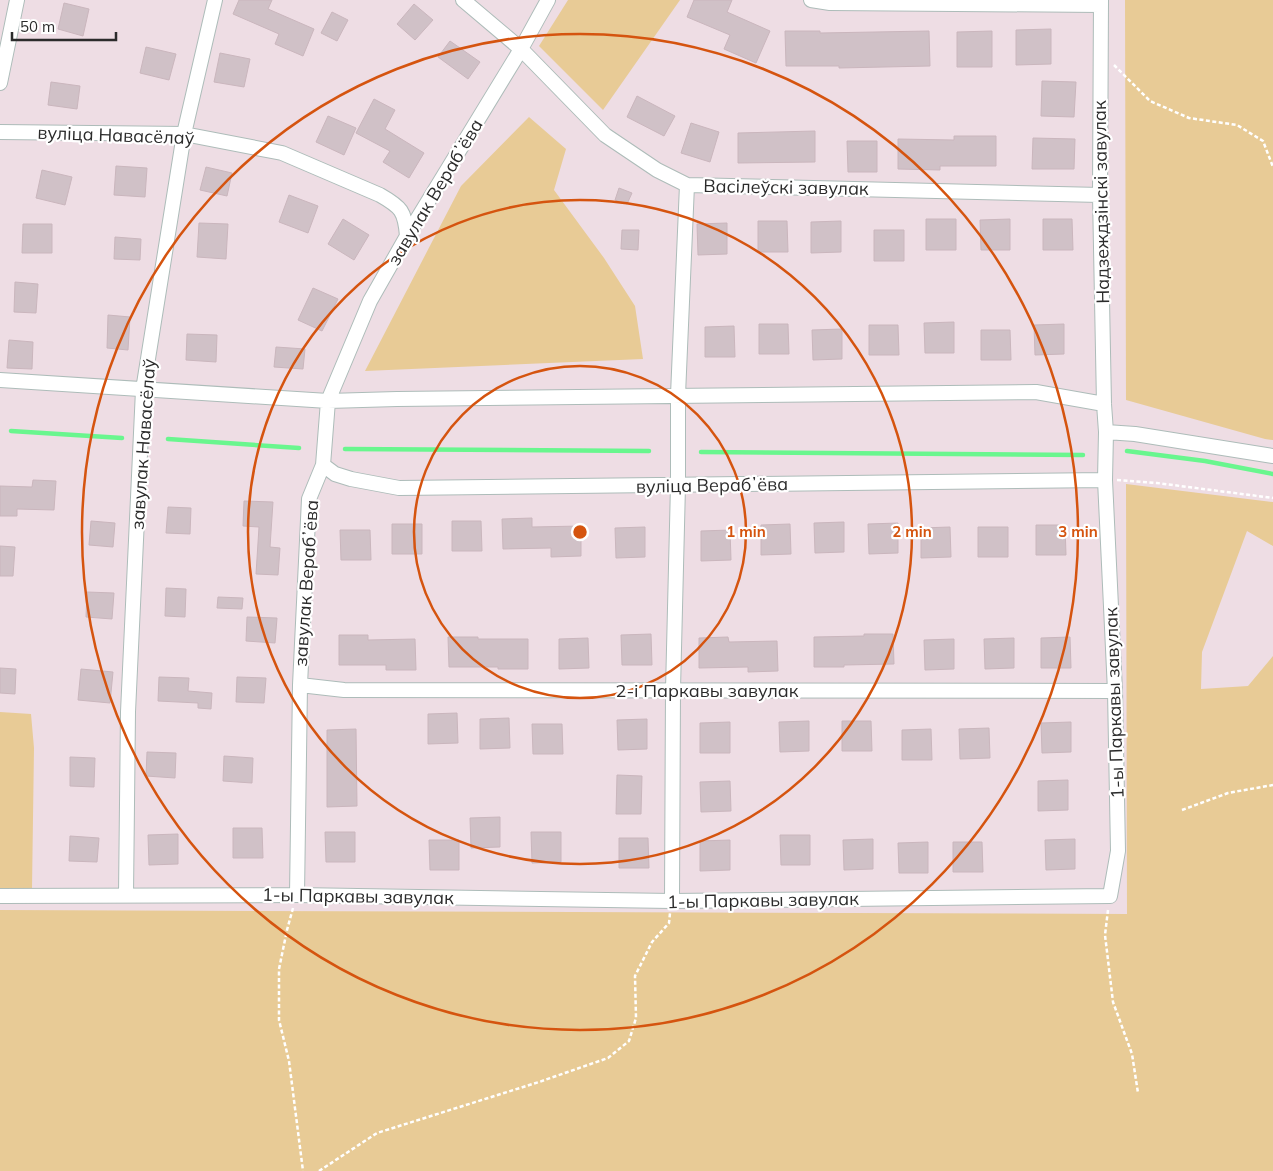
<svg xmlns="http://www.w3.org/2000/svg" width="1273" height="1171" viewBox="0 0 1273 1171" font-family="Mulish,sans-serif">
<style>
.green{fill:#e8cb96}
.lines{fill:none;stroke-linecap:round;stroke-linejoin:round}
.stream{stroke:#69f68e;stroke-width:4.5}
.building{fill:#d0c1c7;stroke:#cab6bd}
.street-casing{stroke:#adbcb9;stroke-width:16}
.path{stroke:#fff;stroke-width:2.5;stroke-dasharray:4 2.5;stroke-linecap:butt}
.street{stroke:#fff;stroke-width:14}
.ring{fill:none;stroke:#d5540f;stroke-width:2.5}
.labels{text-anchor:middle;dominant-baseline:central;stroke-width:4.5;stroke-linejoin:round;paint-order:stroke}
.street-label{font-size:18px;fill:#2b2b2b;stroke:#fff}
.centre{fill:#d5540f;stroke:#fff;stroke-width:2.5}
.ring-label{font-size:15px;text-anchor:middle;font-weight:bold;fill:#d5540f;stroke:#fff;stroke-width:4.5;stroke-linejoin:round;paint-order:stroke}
</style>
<rect width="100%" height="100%" fill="#eedde4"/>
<!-- green -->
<path class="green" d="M568 0H680L603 110 539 46Z
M1125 0H1273V440L1265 439 1126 400Z
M529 117 566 149 554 190 604 258 635 306 643 359 365 371 461 186Z
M1126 484 1273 502V546L1247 531 1202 652 1201 689 1248 686 1273 656V1171H0V910L1127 914Z
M0 712 31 714 34 748 32 889 0 890Z"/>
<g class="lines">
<!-- stream -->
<path class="stream" d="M11 431 122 438
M168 439 299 448
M345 449 649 451
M1127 451 1205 461 1273 474
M701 452 1083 455"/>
</g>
<!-- building -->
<path class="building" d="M239 0H272L268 9 314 29 303 56 275 44 279 34 233 14Z
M694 0H732L727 12 770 31 756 63 724 49 730 35 687 17Z
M64 3 89 9 83 36 58 29Z
M414 4 433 20 415 40 397 24Z
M332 12 348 20 337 41 321 33Z
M1051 29V64L1016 65V30Z
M785 31H820V33L929 31 930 66 839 68V66H786Z
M992 31V67H957V32Z
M450 41 480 62 468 79 438 57Z
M146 47 176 54 169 80 140 73Z
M220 53 250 59 244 87 214 82Z
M1042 81 1076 82 1074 117 1041 116Z
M51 82 80 86 77 109 48 105Z
M637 96 675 116 664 136 627 117Z
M374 99 395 110 385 129 424 153 409 178 383 162 390 151 356 133Z
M328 116 356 128 344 155 316 142Z
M691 123 719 132 710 162 681 153Z
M815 131V162L738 163V133Z
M954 136H996V166H940V170L898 169V139L954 140Z
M1033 138 1075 139 1074 169H1032Z
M847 141H877V172H848Z
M116 166 147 168 145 197 114 195Z
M206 167 232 173 227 196 200 190Z
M42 170 72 177 65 205 36 198Z
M619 188 632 193 627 204 615 200Z
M289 195 318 206 308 233 279 222Z
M343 219 369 235 354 260 328 244Z
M926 219H956V250H926Z
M1010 219V250H981L980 220Z
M1043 219H1072L1073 250H1043Z
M758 221H787L788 252H758Z
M841 221V252L811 253V222Z
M199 223 228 224 226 259 197 257Z
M727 223V254L698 255 697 224Z
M23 224H52V253H22Z
M622 230H639L638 250 621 249Z
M874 230H904V261H874Z
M115 237 141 239 140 260 114 259Z
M15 282 38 284 36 313 14 312Z
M313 288 338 299 322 331 298 320Z
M108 315 130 317 128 350 107 348Z
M954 322V353H925L924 323Z
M759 324H788L789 354H759Z
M1064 324V354L1035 355 1034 325Z
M869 325H898L899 355H869Z
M734 326 735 357H705V327Z
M842 329V359L813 360 812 330Z
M981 330H1010L1011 360H981Z
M187 334 217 335 216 362 186 360Z
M9 340 33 342 32 369 7 368Z
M276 347 305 349 303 369 274 367Z
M33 480 56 481 54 510 17 509V516H0V486L32 487Z
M244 501 273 502 270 547 280 548 278 575 256 574 259 527 243 526Z
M168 507 191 508 190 534 166 533Z
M532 518V527L581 526V556L551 557V548L503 549 502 519Z
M91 521 115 523 113 547 89 545Z
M452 521H481L482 551H452Z
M844 522V552L815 553 814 523Z
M898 523V553L869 554 868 524Z
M392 524H422V554H392Z
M790 524 791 554 761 555V525Z
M1036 525H1065L1066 555H1036Z
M645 527V557L616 558 615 528Z
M950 527 951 557 921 558V528Z
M978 527H1008V557H978Z
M340 530H370L371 560H341Z
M730 530 731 560 701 561V531Z
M0 546 15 547 13 576H0Z
M166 588 186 589 185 617 165 616Z
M87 592 114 593 112 619 86 617Z
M218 597 243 598 242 609 217 608Z
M247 617 277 618 275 643 246 641Z
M651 634 652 665H622L621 635Z
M864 634H893L894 664 844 665V667H814V637L864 636Z
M339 635H368V640L415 639 416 670H386V665H339Z
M448 637H478V639H528V669H498V667H449Z
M728 637 729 642 777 641 778 671 748 672V667L699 668V638Z
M1070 637 1071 668H1041V638Z
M588 638 589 668 559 669V639Z
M1014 638V668L985 669 984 639Z
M954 639V669L925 670 924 640Z
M0 668 16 669 15 694 0 693Z
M81 669 113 672 110 703 78 700Z
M159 677 189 678 188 691 212 693 211 709 198 708V703L158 701Z
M237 677 266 678 264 703 236 702Z
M457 713 458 743 428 744V714Z
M509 718 510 748 480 749V719Z
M647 719V749L618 750 617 720Z
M809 721V751L780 752 779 722Z
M842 721H871L872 751H842Z
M730 722V753H700V723Z
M1071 722V752L1042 753 1041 723Z
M532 724H562L563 754H533Z
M989 728 990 758 960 759 959 729Z
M356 729 357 806 327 807V730Z
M931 729 932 760H902V730Z
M147 752 176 753 175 778 146 776Z
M224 756 253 758 252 783 223 781Z
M70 757 95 758 94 787 70 786Z
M617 775 642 776 641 814H616Z
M1068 780V810L1038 811V781Z
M730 781 731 811 701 812 700 782Z
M500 817V847L471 848 470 818Z
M233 828H262L263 858H233Z
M325 832H355V862H326Z
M531 832H561V862L532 863Z
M178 834V864L149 865 148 835Z
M780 835H810V865H781Z
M70 836 99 838 97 862 69 861Z
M619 838H648L649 868H619Z
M873 839V869L844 870 843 840Z
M1075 839V869L1046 870 1045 840Z
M429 840H459V870H430Z
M730 840V870L700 871V841Z
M928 842V873H899L898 843Z
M953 842H982L983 872H953Z"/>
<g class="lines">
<defs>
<path id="street" d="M463 0 521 49 605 135 657 170 687 185 1100 195
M811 0 830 3 1101 5
M0 83 17 0
M0 132 184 134 282 153 380 195C401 207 405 211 407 236
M0 380 328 401 397 399 1036 392 1104 404
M1106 432 1135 434 1273 456
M323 465 335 474 351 479 399 488 1105 480
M300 685 344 690 1115 691
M126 895 128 712 143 390 184 134 215 0
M297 895 300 685 309 499 323 465 328 401 370 301 407 236 521 49 548 0
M0 896 297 895 672 901 1110 896 1118 851 1115 691 1105 480 1106 432 1104 404 1100 195 1101 0
M672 901 673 690 678 485V395L687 185"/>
</defs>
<!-- street casing -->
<use href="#street" class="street-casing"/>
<!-- path -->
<path class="path" d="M1114 65 1150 101 1189 118 1237 125 1263 141 1273 167
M1117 480 1157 483 1273 498
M1182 810 1228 793 1273 785
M293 908 287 930 279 969V1020L289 1061 303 1171
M1108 910 1105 935 1113 1002 1132 1054 1138 1093
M319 1171 377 1133 539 1082 608 1058 629 1041 636 1018 635 976 652 942 669 923 670 913"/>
<!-- street -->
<use href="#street" class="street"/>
</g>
<!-- distance rings -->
<g class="ring">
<circle cx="580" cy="532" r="166"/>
<circle cx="580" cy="532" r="332"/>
<circle cx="580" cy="532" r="498"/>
</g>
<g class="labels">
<!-- street labels -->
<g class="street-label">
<text transform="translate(116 135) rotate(2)">вуліца Навасёлаў</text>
<text transform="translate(786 187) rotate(1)">Васілеўскі завулак</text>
<text transform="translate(435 192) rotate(-59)">завулак Верабʼёва</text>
<text transform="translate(1101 202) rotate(-91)">Надзеждзінскі завулак</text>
<text transform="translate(143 444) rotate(-86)">завулак Навасёлаў</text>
<text transform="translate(712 485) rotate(-1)">вуліца Верабʼёва</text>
<text transform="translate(306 583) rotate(-86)">завулак Верабʼёва</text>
<text x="707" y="690">2-і Паркавы завулак</text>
<text transform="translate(1114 703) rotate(-92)">1-ы Паркавы завулак</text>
<text transform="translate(358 896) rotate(1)">1-ы Паркавы завулак</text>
<text transform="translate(763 900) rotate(-1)">1-ы Паркавы завулак</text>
</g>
</g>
<circle cx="580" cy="532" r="8" class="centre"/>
<g class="ring-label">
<text x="746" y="537">1 min</text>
<text x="912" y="537">2 min</text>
<text x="1078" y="537">3 min</text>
</g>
<!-- scale -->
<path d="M12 32v8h104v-8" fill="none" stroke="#2b2b2b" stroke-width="2.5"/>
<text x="20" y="32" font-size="15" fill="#2b2b2b" stroke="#ffffff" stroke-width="4" paint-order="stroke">50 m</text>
</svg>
